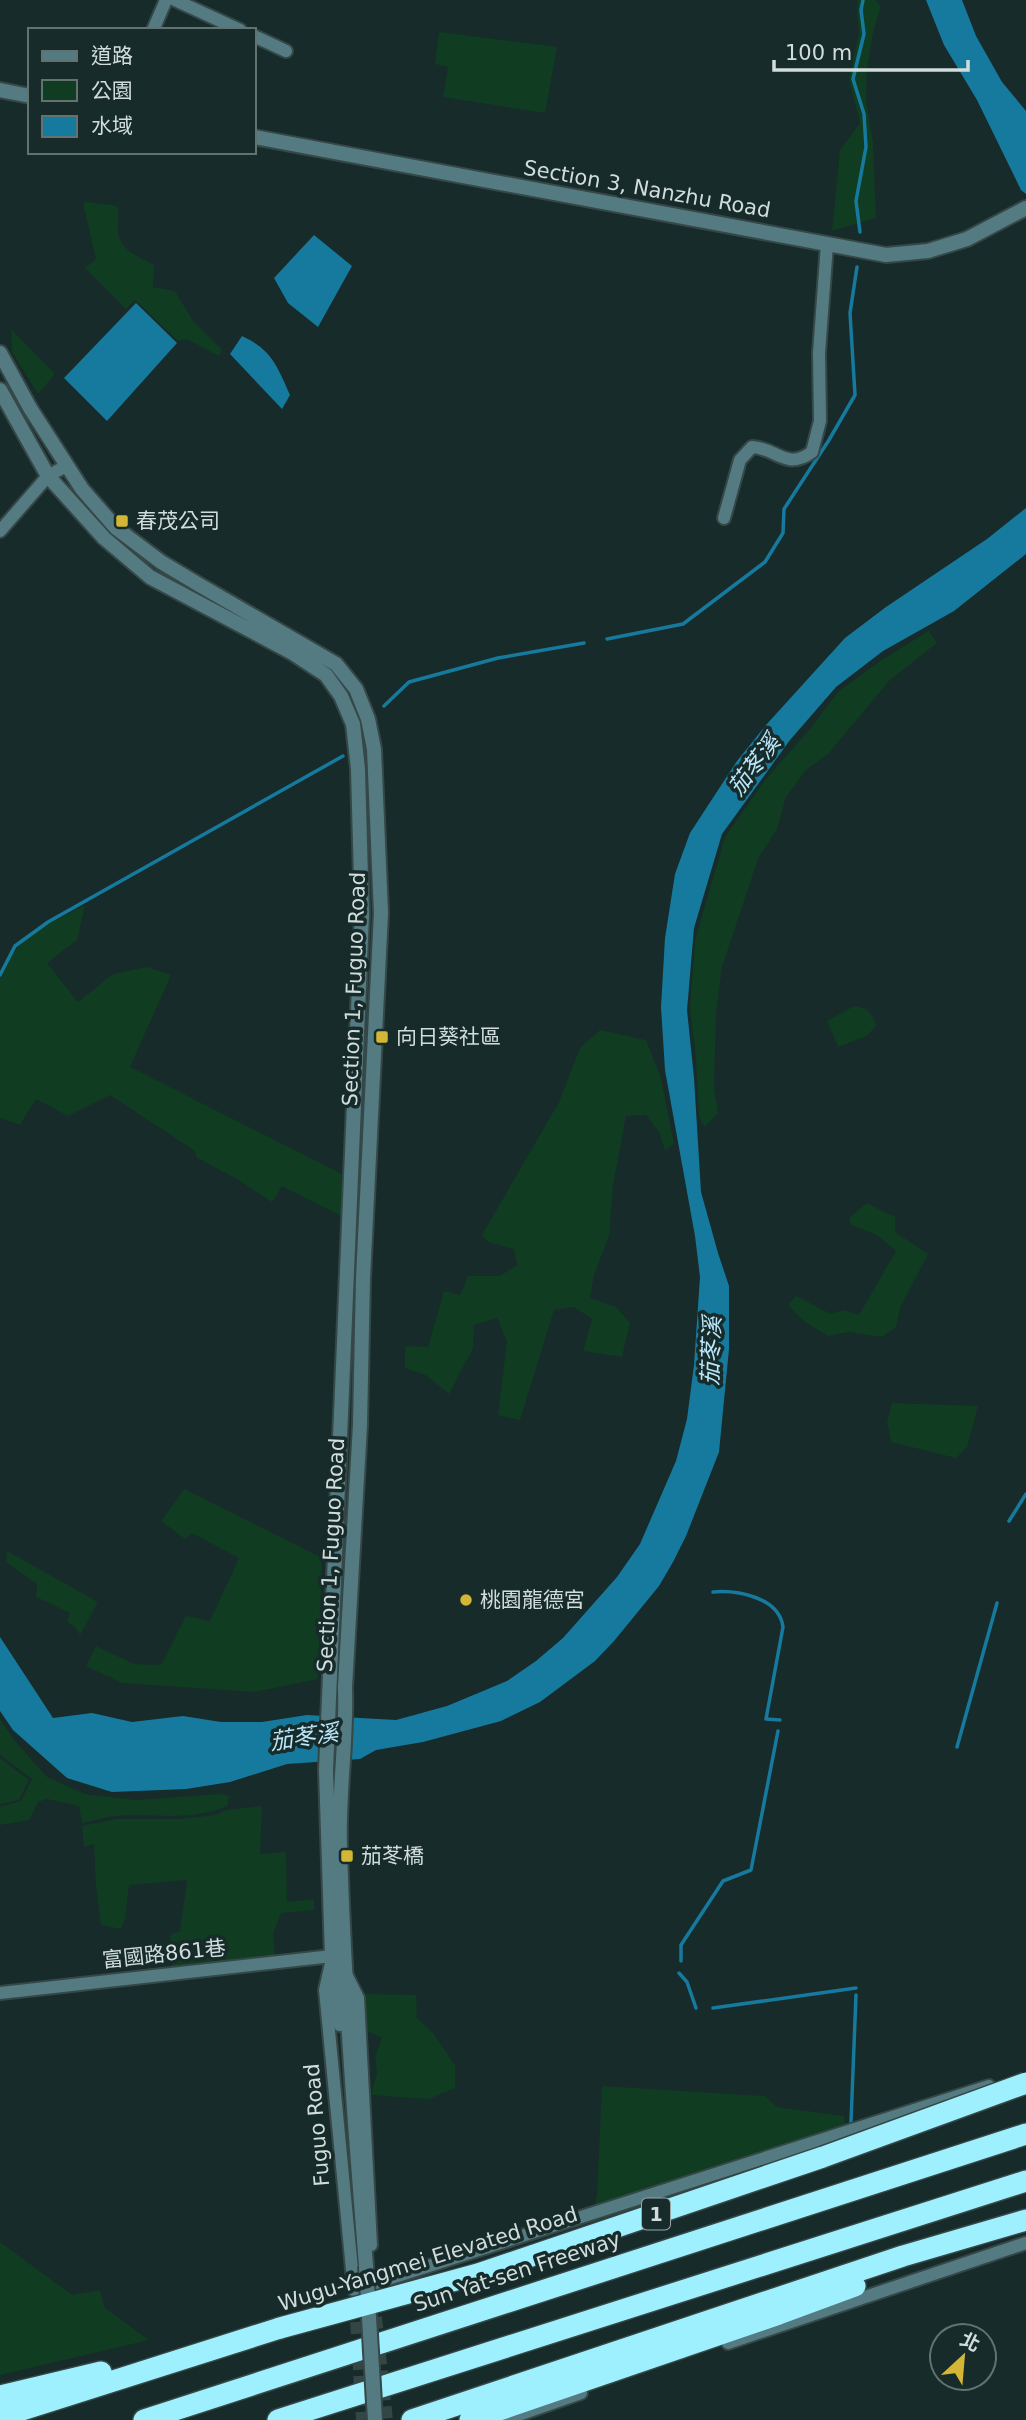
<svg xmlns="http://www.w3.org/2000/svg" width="1026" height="2420" viewBox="0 0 1026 2420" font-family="'DejaVu Sans','Noto Sans TC',sans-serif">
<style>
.green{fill:#103c21}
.water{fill:#167a9e}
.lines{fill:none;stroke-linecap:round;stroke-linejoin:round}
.stream{stroke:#167a9e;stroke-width:3.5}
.minor-tunnel{stroke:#334645;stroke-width:12;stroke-dasharray:12 6;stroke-linecap:butt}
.minor-casing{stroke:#354746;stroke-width:16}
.tertiary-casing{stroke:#354746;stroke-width:18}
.motorway-casing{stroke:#354746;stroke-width:24}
.minor{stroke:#547b82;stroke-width:12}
.tertiary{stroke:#547b82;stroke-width:14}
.motorway{stroke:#9ff0fe;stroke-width:21}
.tertiary-bridge-casing{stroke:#354746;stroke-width:18;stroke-linecap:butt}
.motorway-bridge-casing{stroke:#354746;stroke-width:24;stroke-linecap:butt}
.tertiary-bridge{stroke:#547b82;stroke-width:14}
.motorway-bridge{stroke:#9ff0fe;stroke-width:21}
.poi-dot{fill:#d3b635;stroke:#172b2a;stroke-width:2.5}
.labels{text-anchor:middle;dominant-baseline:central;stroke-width:7;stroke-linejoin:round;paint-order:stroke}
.shield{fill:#172b2a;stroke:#98a8a7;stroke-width:2}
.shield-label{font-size:19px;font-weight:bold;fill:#d0dddc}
.street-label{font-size:21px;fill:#d0dddc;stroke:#172b2a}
.poi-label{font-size:21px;fill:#d0dddc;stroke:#172b2a;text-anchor:start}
.water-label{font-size:23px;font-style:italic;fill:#bbe6fa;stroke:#172b2a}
</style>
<rect width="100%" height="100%" fill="#172b2a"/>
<!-- green -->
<path class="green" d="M858 0H875L881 6 873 33 867 68 866 100 873 142 876 218 832 231 840 150 860 123 849 79 859 33 857 13Z
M439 32 557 47 545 113 443 97 448 67 435 64Z
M87 202 117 206C120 215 118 220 118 229 118 250 138 256 154 265L153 287 175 291 193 321 222 350 219 356 187 339 178 341 135 300 126 309 85 268 96 259 83 203Z
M11 329 55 374 38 394 12 352Z
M929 631 937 643 890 680 828 754 806 770 786 797 777 829 758 859 722 967 716 1014 714 1088 718 1113 705 1127 699 1117 696 1058 690 1008 695 940 725 837 765 780 810 729 839 691 883 659Z
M85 905 77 940 47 963 78 1002 113 974 147 967 171 975 130 1067 342 1174 341 1216 282 1186 272 1202 237 1179 197 1158 195 1151 110 1095 68 1116 36 1099 20 1125 0 1118V974L7 960 29 934Z
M854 1006C868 1008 873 1013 876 1026L867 1036 838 1047 827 1021Z
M600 1030 646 1040 661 1078 674 1144 665 1151 659 1132 646 1115 626 1116 613 1185 609 1236 594 1275 590 1298 616 1307 630 1323 622 1357 583 1351 592 1319 574 1307 554 1310 520 1420 498 1415 507 1341 497 1318 474 1325 473 1348 449 1394 426 1375 405 1368V1346L428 1347 444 1291 460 1295 468 1276H500L517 1265 514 1249 488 1242 482 1235 559 1102 580 1048Z
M867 1203 895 1217V1232L928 1254 900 1308 896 1327 882 1337 849 1332 828 1336 805 1322 788 1305 796 1296 831 1314 843 1310 859 1315 896 1251 877 1235 851 1225 849 1218Z
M892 1403 978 1406 967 1447 956 1458 891 1442 887 1421Z
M184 1489 322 1558 318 1679 255 1692 122 1683 86 1666 96 1646 134 1664 161 1665 186 1616 210 1621 239 1558 192 1533 185 1539 161 1521Z
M7 1551 98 1602 80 1635 75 1627 67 1622 70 1613 36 1597 37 1584 6 1562Z
M0 1719 14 1740 47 1777 85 1794 136 1800 220 1794 229 1796 227 1806C191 1822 153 1813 115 1816 104 1817 93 1821 82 1823L79 1806 47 1799 38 1802 29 1820 0 1825V1807L21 1801 32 1779 0 1755Z
M0 1758 29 1780 19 1800 0 1804Z
M262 1806 260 1854 286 1852 287 1902 314 1899V1910L281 1913 273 1934 275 1957 172 1970 170 1935 180 1931 187 1880 129 1885 125 1919 121 1929 101 1925 96 1887 94 1844 84 1847 82 1826 117 1819H180L215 1815 226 1810Z
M365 1994 416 1995 417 2018 432 2032 455 2065V2088L429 2099 371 2095 377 2073 375 2056 382 2038 367 2031Z
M602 2086 765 2096 777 2107 844 2116 850 2159 592 2246 589 2229 597 2195Z
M0 2242 72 2295 100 2290 105 2308 149 2340 0 2375Z"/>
<!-- water -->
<path class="water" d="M926 0H962L976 36 1002 82 1026 111V194L1021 190 977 100 944 45Z
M314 235 352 266 318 327 288 303 274 278Z
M136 303 177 343 107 421 64 378Z
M242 336C272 350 277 366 290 395L282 409 230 354Z
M1026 508V554L954 611 883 651 836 687 790 740 722 834 694 928 687 1010 694 1078 701 1192 718 1253 729 1286V1349L719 1452 686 1536 673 1562 659 1586 614 1641 595 1661 540 1702 501 1721 423 1742 376 1750 360 1759 287 1764 230 1782 186 1789 112 1792 67 1778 13 1730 0 1711V1637L53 1718 92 1713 132 1722 183 1716 221 1722H262L307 1715 396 1720 447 1706 507 1681 536 1661 563 1638 617 1577 640 1544 676 1461 687 1419 694 1365 700 1277 695 1236 665 1070 661 1007 665 938 675 874 690 833 737 761 766 725 845 638 886 607 987 539Z"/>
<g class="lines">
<!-- stream -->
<path class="stream" d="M860 232 856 201 866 147 864 114 853 79 864 34 861 10 863 0
M607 639 683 624 765 562 783 533 784 509 829 440 855 395 850 313 857 267
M384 706 409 682 498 658 584 643
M0 975 15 946 48 922 343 756
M1009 1521 1026 1494
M713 1592C737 1590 779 1597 783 1627L766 1719 780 1720
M957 1747 997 1603
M681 1961V1945L723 1881 751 1870 778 1731
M679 1973 687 1982 696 2008
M713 2008 856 1988
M851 2122 856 1995"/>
<!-- minor-tunnel -->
<path class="minor-tunnel" d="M374 2299 387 2420
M355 2304 362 2420"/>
<defs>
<path id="minor" d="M175 0 240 30
M153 30 166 0
M254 36 286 51
M724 518 740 460 752 447C777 448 786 471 812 452L820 421 819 353 827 244
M0 531 48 476 66 466
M331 1963 325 1990 354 2290 989 2086
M345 1972 358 1998 371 2245
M0 1993 332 1956
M728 2343 1026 2243
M504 2420 581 2393"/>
<path id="tertiary" d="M0 90 30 96
M254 137 886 255 928 251 967 239 1026 208
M0 353 30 408 82 489 116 528 161 562 196 583 336 664 356 689 368 719 374 749 381 913 363 1278 360 1425 345 1687C347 1741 338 1794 340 1847 344 1987 355 2127 366 2266
M0 390 48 476 104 538 150 577 291 652 326 675 341 696 353 724 358 769 362 915 326 1770 332 1956 340 2024"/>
<path id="motorway" d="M0 2396 101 2372
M0 2417 280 2328
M144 2420 1026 2134
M278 2420 1026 2181
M412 2420 903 2256 1026 2220
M470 2420 779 2314 855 2286"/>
</defs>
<!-- minor casing -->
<use href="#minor" class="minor-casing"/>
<!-- tertiary casing -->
<use href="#tertiary" class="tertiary-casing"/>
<!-- motorway casing -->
<use href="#motorway" class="motorway-casing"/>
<!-- minor -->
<use href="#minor" class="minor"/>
<!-- tertiary -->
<use href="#tertiary" class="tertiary"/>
<!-- motorway -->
<use href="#motorway" class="motorway"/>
<defs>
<path id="tertiary-bridge" d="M366 2266 375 2420"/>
<path id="motorway-bridge" d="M280 2328 478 2274 823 2157 1026 2083"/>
</defs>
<!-- tertiary-bridge casing -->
<use href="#tertiary-bridge" class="tertiary-bridge-casing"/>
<!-- motorway-bridge casing -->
<use href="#motorway-bridge" class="motorway-bridge-casing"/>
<!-- tertiary-bridge -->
<use href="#tertiary-bridge" class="tertiary-bridge"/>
<!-- motorway-bridge -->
<use href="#motorway-bridge" class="motorway-bridge"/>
</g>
<!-- markers -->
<g class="poi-dot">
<rect x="115" y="514" width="14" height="14" rx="3.5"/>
<rect x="375" y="1030" width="14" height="14" rx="3.5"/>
<circle cx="466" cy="1600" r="7"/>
<rect x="340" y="1849" width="14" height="14" rx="3.5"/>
</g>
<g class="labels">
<!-- shield labels -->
<rect class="shield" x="642" y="2198.5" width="28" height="31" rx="5"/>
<g class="shield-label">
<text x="656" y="2214">1</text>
</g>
<!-- street labels -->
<g class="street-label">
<text transform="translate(647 189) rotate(10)">Section 3, Nanzhu Road</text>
<text transform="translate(354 989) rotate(-88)">Section 1, Fuguo Road</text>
<text transform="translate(331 1555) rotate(-87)">Section 1, Fuguo Road</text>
<text transform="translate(164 1954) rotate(-6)">富國路861巷</text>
<text transform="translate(317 2125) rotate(-95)">Fuguo Road</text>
<text transform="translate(428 2259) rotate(-17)">Wugu-Yangmei Elevated Road</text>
<text transform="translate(517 2272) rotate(-18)">Sun Yat-sen Freeway</text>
</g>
<!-- poi labels -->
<g class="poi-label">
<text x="136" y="521">春茂公司</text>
<text x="396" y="1037">向日葵社區</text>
<text x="480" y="1600">桃園龍德宮</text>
<text x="361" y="1856">茄苳橋</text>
</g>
<!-- water labels -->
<g class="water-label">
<text transform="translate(754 765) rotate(-53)">茄苳溪</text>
<text transform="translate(711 1351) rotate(-88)">茄苳溪</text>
<text transform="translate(304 1737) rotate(-8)">茄苳溪</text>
</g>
</g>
<!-- legend -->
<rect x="28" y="28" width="228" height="126" fill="#172b2a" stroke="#617271" stroke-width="2"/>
<rect x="42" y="51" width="35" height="10" fill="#547b82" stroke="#617271" stroke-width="2"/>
<text x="91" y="63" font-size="21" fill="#d0dddc">道路</text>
<rect x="42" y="80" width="35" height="21" fill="#103c21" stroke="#617271" stroke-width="2"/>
<text x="91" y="98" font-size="21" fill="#d0dddc">公園</text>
<rect x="42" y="116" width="35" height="21" fill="#167a9e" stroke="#617271" stroke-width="2"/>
<text x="91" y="133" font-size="21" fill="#d0dddc">水域</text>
<!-- north arrow -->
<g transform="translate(963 2357) rotate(26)"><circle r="33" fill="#172b2a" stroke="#617271" stroke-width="2"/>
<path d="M0-5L12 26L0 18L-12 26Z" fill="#d3b635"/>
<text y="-10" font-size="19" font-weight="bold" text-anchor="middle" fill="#d0dddc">北</text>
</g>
<!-- scale -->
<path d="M774 60v10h194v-10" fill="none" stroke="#d0dddc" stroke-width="3.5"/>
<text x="785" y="60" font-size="21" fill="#d0dddc" stroke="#172b2a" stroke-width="5" paint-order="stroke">100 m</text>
</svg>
